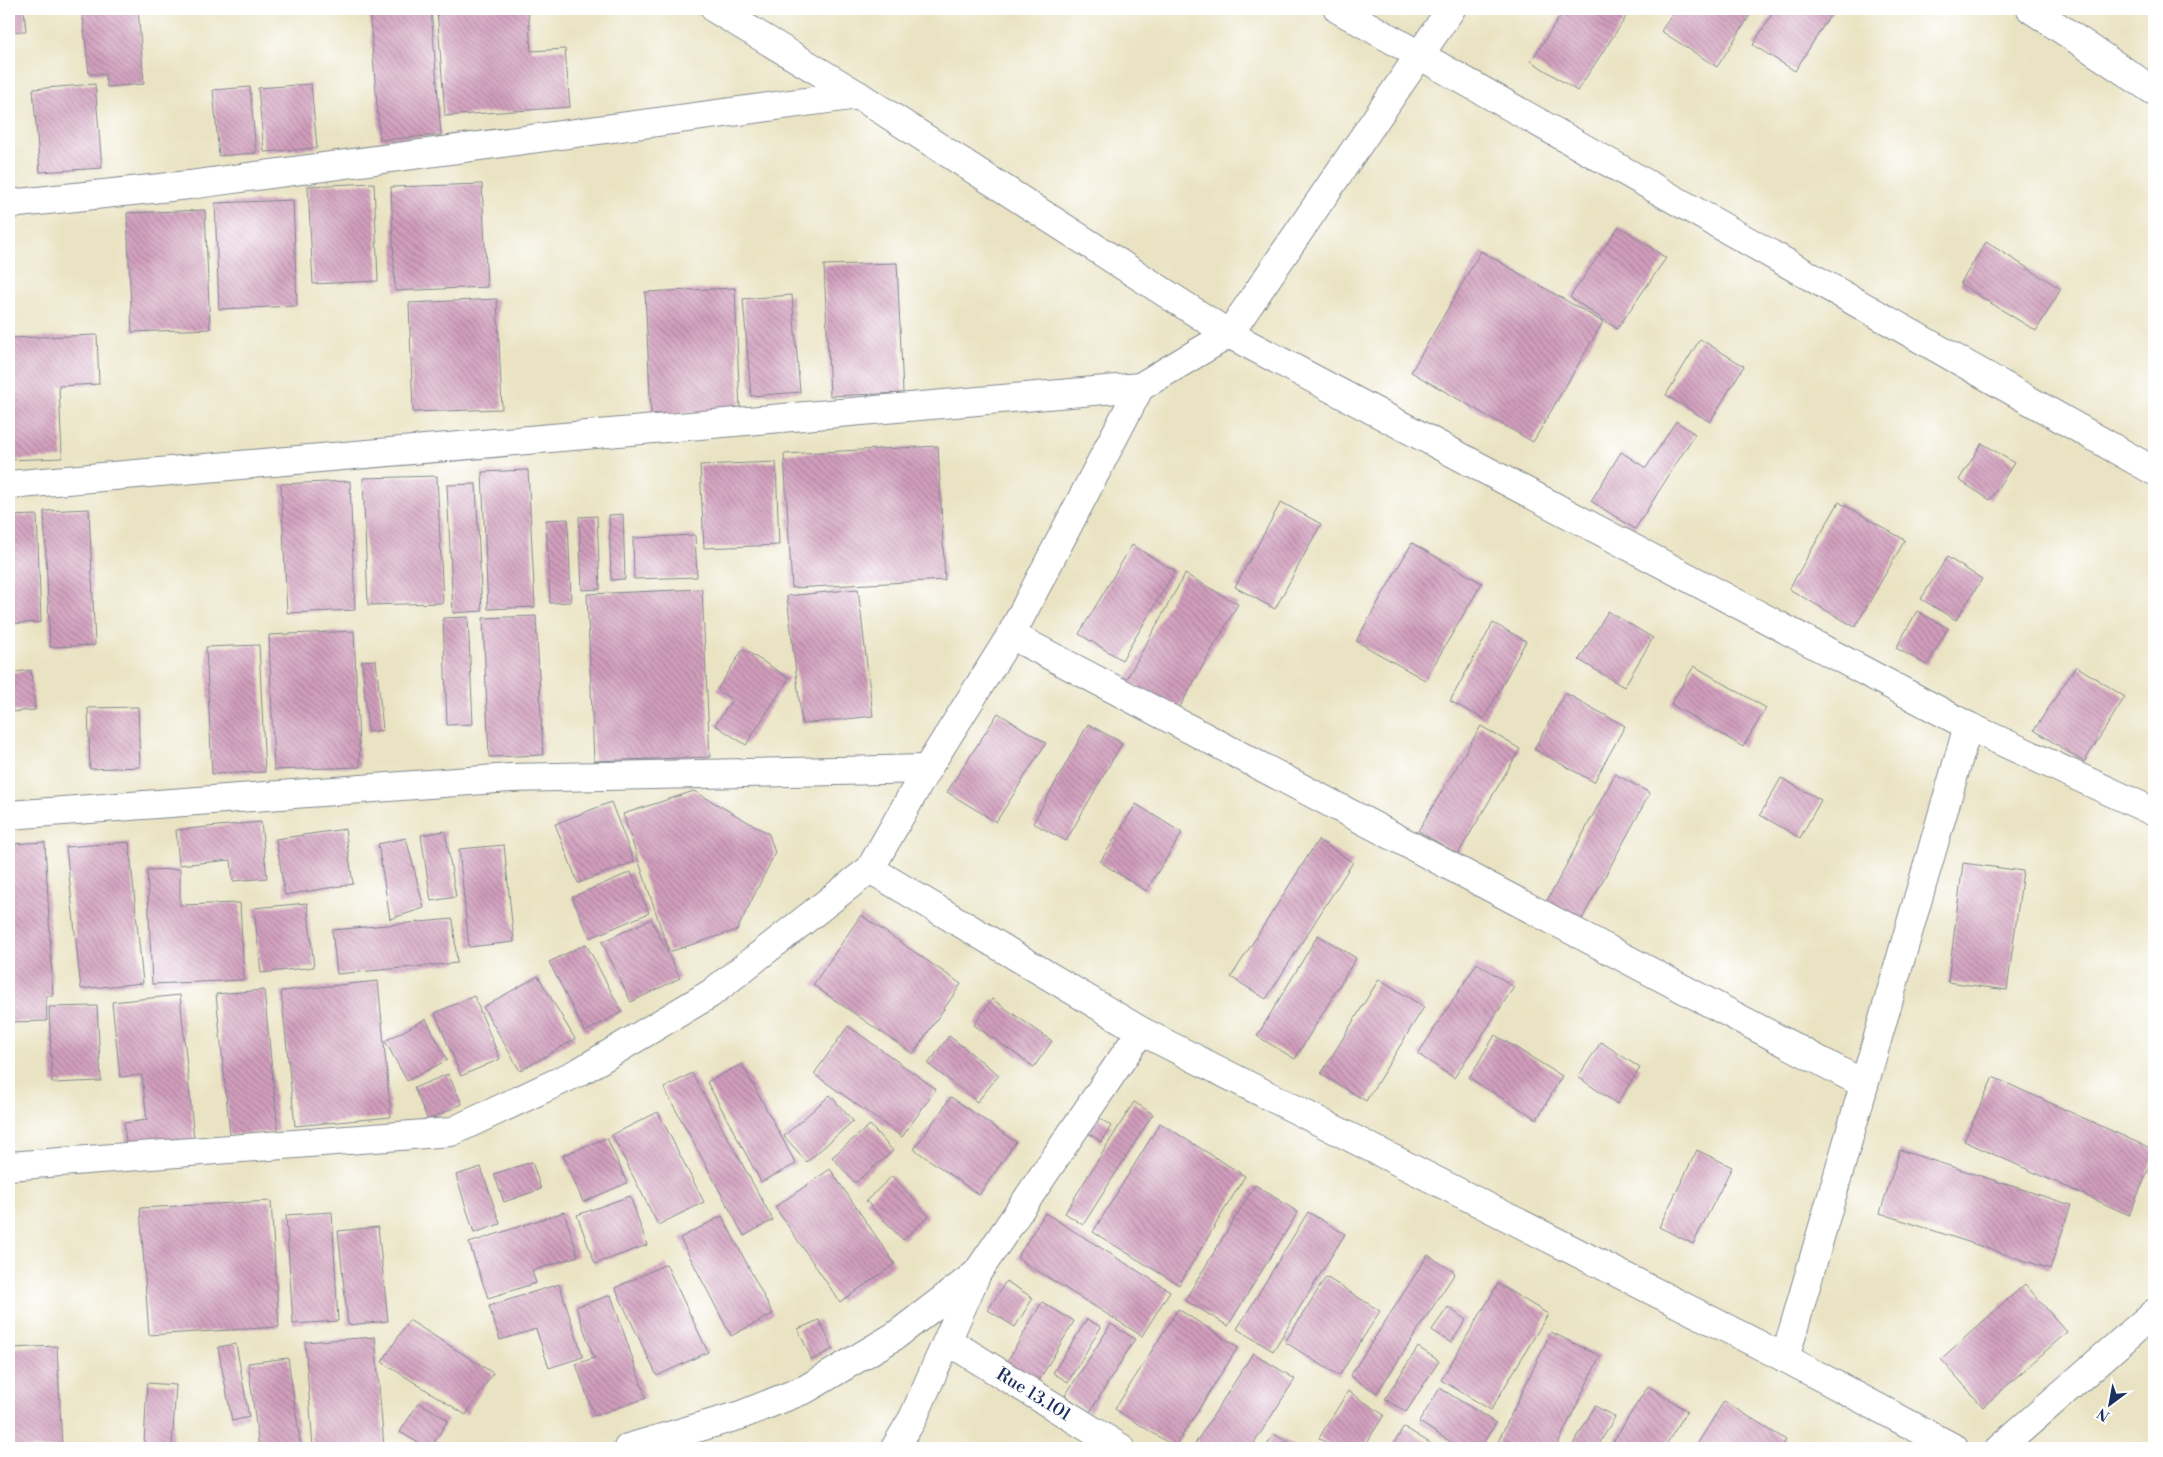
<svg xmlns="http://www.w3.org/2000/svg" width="2163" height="1457" viewBox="0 0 2163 1457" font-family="'Libre Bodoni',serif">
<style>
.building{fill:url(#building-back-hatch)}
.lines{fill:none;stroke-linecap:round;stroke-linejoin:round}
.minor-casing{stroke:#828990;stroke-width:30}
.major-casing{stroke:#828990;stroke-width:30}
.minor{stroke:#fff;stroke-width:28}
.major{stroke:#fff;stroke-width:28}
.labels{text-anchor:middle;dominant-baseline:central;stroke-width:5;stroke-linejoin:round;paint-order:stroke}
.street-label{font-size:18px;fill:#1b2f5e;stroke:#fff}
</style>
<defs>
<pattern id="building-back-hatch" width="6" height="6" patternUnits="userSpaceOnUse" patternTransform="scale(1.25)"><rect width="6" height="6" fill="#d19ebc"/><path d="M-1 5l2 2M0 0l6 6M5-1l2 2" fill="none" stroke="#a9819c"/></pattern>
</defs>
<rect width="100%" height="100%" fill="#fff"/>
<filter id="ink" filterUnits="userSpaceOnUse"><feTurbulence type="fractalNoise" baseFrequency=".02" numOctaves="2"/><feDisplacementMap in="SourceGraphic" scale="10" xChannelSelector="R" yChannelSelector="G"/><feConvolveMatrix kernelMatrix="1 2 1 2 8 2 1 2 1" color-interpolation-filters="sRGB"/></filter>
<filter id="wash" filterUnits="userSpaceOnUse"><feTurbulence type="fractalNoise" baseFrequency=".0096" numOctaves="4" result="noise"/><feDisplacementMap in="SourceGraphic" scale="20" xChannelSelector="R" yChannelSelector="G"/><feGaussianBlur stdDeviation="1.12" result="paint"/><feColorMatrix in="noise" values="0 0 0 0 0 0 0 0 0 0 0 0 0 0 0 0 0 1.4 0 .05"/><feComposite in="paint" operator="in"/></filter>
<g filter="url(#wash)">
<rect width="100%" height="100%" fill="#eae3c3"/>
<g id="blocks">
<!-- building -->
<path class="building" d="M9 9H24L26 31 9 32Z
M82 9H138L144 84 107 87 105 74H89Z
M369 9H431L441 135 380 140Z
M437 9H528L531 51 565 49 570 107 445 116Z
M1565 9H1613L1626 17 1577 91 1531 61Z
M1676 9H1754L1717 67 1661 31Z
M1775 9H1834L1795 71 1753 45Z
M95 84 102 168 40 172 33 89Z
M311 84 317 148 264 152 258 88Z
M250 87 256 153 219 156 213 90Z
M374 183 378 281 313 284 308 186Z
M482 184 487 287 395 291 391 187Z
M293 200 297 306 219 309 215 203Z
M205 210 210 329 132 332 127 213Z
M1619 226 1666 258 1617 329 1570 297Z
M1986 242 2061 289 2036 331 1960 284Z
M1481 251 1603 322 1533 442 1411 372Z
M897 263 903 393 830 396 824 265Z
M735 288 740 411 651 414 645 292Z
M792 295 800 392 751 396 743 299Z
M497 299 502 409 413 412 409 303Z
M97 335 99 384 59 386 62 458 9 460V338Z
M1700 339 1744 366 1710 422 1666 395Z
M1676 421 1695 434 1635 529 1591 501 1621 452 1646 468Z
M1982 443 2014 463 1990 500 1959 480Z
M938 446 945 580 792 588 784 454Z
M776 462 779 545 704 548 700 465Z
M528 470 535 607 488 609 482 472Z
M437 476 443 603 368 605 363 478Z
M350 481 355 610 287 613 281 484Z
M476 484 482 611 453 613 447 485Z
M1281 502 1321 524 1275 609 1235 587Z
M1839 502 1905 540 1855 627 1789 589Z
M89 509 95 645 50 647 44 511Z
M623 514 625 579 611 580 609 515Z
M37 515 41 622 9 624V516Z
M597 516 600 589 582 590 579 517Z
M568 519 571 602 550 603 546 520Z
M695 535 697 577 634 579 633 538Z
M1412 543 1482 583 1425 680 1356 641Z
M1132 545 1175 571 1122 660 1079 634Z
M1947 557 1982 579 1956 620 1921 599Z
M1185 574 1238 604 1178 710 1126 680Z
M702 589 710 757 594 761 587 594Z
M858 589 873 716 802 724 787 596Z
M1608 611 1653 638 1624 687 1579 660Z
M1917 611 1948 628 1927 665 1896 648Z
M536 616 543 755 489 757 483 618Z
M468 617 473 724 447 725 443 618Z
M1493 623 1526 641 1484 719 1450 701Z
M354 631 360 767 274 770 269 635Z
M259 645 265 772 212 774 206 647Z
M743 649 789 678 746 745 715 725 732 700 717 690Z
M376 660 383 730 368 732 362 661Z
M1694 666 1766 708 1743 747 1671 704Z
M2076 666 2125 697 2084 762 2034 730Z
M31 670 35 710 9 712V673Z
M1565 693 1625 726 1594 782 1534 749Z
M138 707 140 767 90 769 88 708Z
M998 713 1046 743 996 822 947 792Z
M1088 724 1122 743 1066 841 1033 823Z
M1481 726 1520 749 1458 854 1418 831Z
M1615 774 1650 793 1582 919 1547 901Z
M1781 778 1821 800 1800 838 1760 815Z
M694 791 769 834 775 853 737 930 669 952 623 814Z
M611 802 634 862 578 883 555 824Z
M1136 804 1182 833 1146 891 1100 862Z
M261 822 267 878 233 881 231 860 179 865 176 830Z
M345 829 353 884 285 895 276 839Z
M445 831 456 897 431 901 421 835Z
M406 838 424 908 390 919 378 844Z
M1318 840 1353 862 1266 999 1231 977Z
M45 842 53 996H46L47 1021 9 1022V844Z
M129 842 143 983 81 989 66 847Z
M504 845 514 942 469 947 459 849Z
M1963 863 2023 871 2007 990 1948 982Z
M180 869V905L240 903 244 980 152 984 147 870Z
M631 872 649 913 590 938 572 897Z
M307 903 314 967 261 973 254 908Z
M861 915 961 984 913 1054 813 985Z
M453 919 457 963 337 974 332 930Z
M651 919 680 978 631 1002 602 942Z
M1318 935 1356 958 1295 1059 1257 1036Z
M586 944 622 1012 585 1032 549 962Z
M1477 963 1514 987 1454 1078 1418 1054Z
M538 976 575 1039 520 1071 483 1007Z
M1379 979 1424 1007 1366 1101 1321 1074Z
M378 981 391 1117 295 1126 281 991Z
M264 990 278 1131 230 1135 216 994Z
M180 995 195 1149 127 1155 124 1123 147 1120 142 1075 120 1077 112 1002Z
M474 996 500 1059 461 1076 435 1013Z
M992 999 1052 1041 1034 1067 974 1025Z
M97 1006 101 1081 52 1083 49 1007Z
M426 1019 447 1060 407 1081 385 1041Z
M848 1026 936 1089 902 1137 814 1074Z
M1495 1035 1562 1076 1537 1119 1469 1078Z
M949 1036 999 1075 977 1102 928 1064Z
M1601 1042 1640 1068 1617 1104 1578 1077Z
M742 1064 796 1164 761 1182 707 1082Z
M692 1073 773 1220 744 1236 664 1088Z
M448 1074 462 1104 428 1120 414 1088Z
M1993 1077 2154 1150V1157L2129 1215 1964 1141Z
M830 1095 853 1121 807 1162 784 1136Z
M951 1097 1016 1142 979 1195 914 1149Z
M1134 1102 1153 1114 1083 1225 1065 1213Z
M658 1112 704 1202 658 1225 612 1135Z
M1098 1117 1111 1126 1101 1142 1087 1132Z
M1160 1123 1245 1176 1179 1285 1093 1232Z
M870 1125 893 1151 855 1183 832 1157Z
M607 1138 627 1183 583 1202 563 1155Z
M1697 1150 1732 1167 1693 1244 1659 1227Z
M1900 1150 2071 1205 2050 1269 1880 1213Z
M532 1162 541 1189 504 1202 494 1174Z
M481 1167 500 1224 474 1233 456 1175Z
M830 1169 895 1264 840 1302 775 1207Z
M892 1176 929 1216 903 1240 866 1201Z
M1255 1185 1298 1212 1228 1326 1185 1300Z
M630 1196 647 1245 595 1264 577 1215Z
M271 1201 279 1327 149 1335 140 1208Z
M332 1212 338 1321 293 1324 286 1215Z
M564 1212 578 1256 532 1271 536 1283 488 1298 469 1243Z
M1308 1212 1345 1234 1273 1351 1237 1329Z
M1045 1213 1170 1291 1142 1336 1017 1258Z
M722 1216 773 1314 731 1336 680 1238Z
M378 1227 388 1321 348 1325 338 1231Z
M1428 1255 1455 1273 1377 1393 1350 1376Z
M666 1264 708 1352 657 1376 615 1288Z
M1326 1277 1380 1311 1339 1376 1285 1342Z
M1006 1281 1033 1298 1015 1327 988 1310Z
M559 1284 583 1357 549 1368 536 1329 500 1340 489 1306Z
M1498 1284 1548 1314 1491 1410 1441 1380Z
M2025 1284 2067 1332 1983 1407 1941 1359Z
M611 1295 646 1398 594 1416 576 1364 594 1358 576 1307Z
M1042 1302 1074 1321 1037 1384 1005 1365Z
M1448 1307 1466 1320 1451 1343 1432 1330Z
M1178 1309 1238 1347 1175 1447 1115 1409Z
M1087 1319 1101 1327 1068 1382 1053 1373Z
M409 1320 493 1373 466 1415 382 1362Z
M819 1320 833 1349 812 1360 798 1329Z
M1111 1324 1135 1339 1090 1412 1065 1396Z
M1551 1332 1600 1356 1556 1448H1495Z
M375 1337 384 1448H313L305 1342Z
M236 1344 249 1417 232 1421 218 1347Z
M57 1346 62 1448H9V1348Z
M1418 1347 1439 1361 1406 1412 1385 1399Z
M1253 1353 1295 1379 1251 1448H1195L1193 1447Z
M288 1358 301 1448H259L248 1363Z
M147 1383 176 1385 172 1447 144 1444Z
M1648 1386 1687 1411 1664 1448H1609Z
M1440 1388 1496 1423 1480 1448H1461L1419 1422Z
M1348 1391 1384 1415 1363 1448H1335L1319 1438Z
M1724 1401 1786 1440 1781 1448H1695Z
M419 1402 448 1420 431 1448H427L400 1432Z
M1595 1406 1615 1417 1597 1448H1571Z
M1404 1427 1438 1448H1391Z
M1274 1434 1298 1448H1265Z"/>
</g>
</g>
<g filter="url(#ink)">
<use href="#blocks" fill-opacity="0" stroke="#828990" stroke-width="1"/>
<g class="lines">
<defs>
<g id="minor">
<path d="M1338 9 2154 471"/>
<path d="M2031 9 2154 91"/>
<path d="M9 204 189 185 858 95"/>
<path d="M9 485 1140 387"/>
<path d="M1011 635 1864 1084"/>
<path d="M9 815 510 778 927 769"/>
<path d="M870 869 1141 1031 1785 1358 1954 1448"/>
<path d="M9 1166 451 1132 579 1072 710 994 870 869 927 769 1011 635 1140 387 1229 334 1451 9"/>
<path id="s1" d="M948 1341 1121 1448"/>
<path d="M1785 1358 1968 726"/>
<path d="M628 1448 741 1415 806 1389 895 1336 976 1274"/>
<path d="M895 1448 913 1418 977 1273 1141 1031"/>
<path d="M2000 1448 2154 1313"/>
</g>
<path id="major" d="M715 9 858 95 1229 334 1968 726 2154 812"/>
</defs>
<!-- minor casing -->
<use href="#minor" class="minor-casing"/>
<!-- major casing -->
<use href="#major" class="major-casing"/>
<!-- minor -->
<use href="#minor" class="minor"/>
<!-- major -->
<use href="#major" class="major"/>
</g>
</g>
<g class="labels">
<!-- street labels -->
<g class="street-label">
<text stroke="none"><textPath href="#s1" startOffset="101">Rue 13.101</textPath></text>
</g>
</g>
<!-- margin -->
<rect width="2163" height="1457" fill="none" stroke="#fff" stroke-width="30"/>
<!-- north arrow -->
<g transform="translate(2110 1404) rotate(212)" stroke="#ffffff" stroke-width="4" paint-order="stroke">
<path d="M0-4L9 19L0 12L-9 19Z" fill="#1b2f5e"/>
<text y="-8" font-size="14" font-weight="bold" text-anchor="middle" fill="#1b2f5e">N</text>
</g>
</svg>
